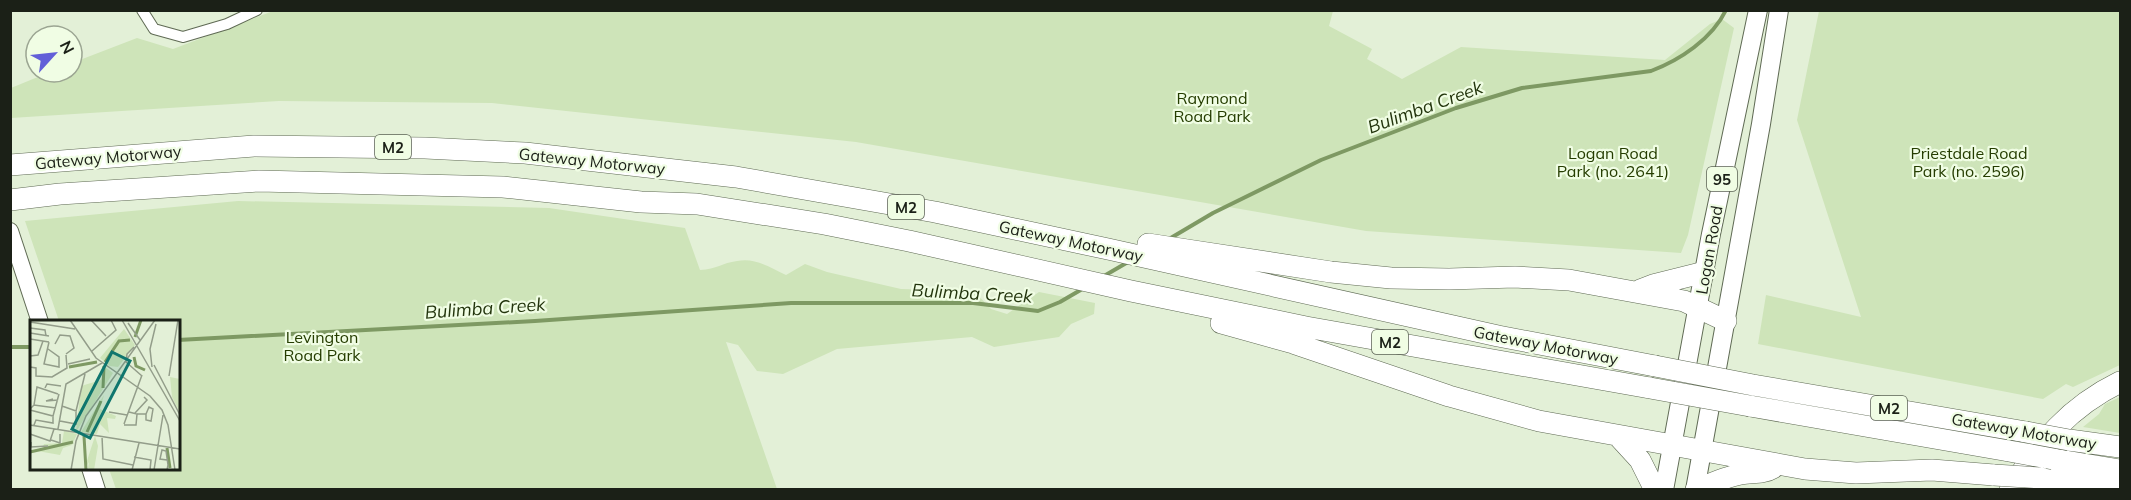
<svg xmlns="http://www.w3.org/2000/svg" width="2131" height="500" viewBox="0 0 2131 500" font-family="Mulish,sans-serif">
<style>
.green{fill:#cee4b9}
.lines{fill:none;stroke-linecap:round;stroke-linejoin:round}
.stream{stroke:#7e9963;stroke-width:4}
.street-casing{stroke:#5f6a54;stroke-width:12}
.secondary-casing{stroke:#5f6a54;stroke-width:18}
.primary-casing{stroke:#5f6a54;stroke-width:20}
.highway-casing{stroke:#5f6a54;stroke-width:22}
.street{stroke:#fff;stroke-width:10}
.secondary{stroke:#fff;stroke-width:16}
.primary{stroke:#fff;stroke-width:18}
.highway{stroke:#fff;stroke-width:21}
.highway-bridge-casing{stroke:#5f6a54;stroke-width:22;stroke-linecap:butt}
.highway-bridge{stroke:#fff;stroke-width:21}
.labels{text-anchor:middle;dominant-baseline:central;stroke-width:4.5;stroke-linejoin:round;paint-order:stroke}
.shield{fill:#f0fde4;stroke:#5b6254;stroke-width:1.5}
.shield-label{font-size:15px;font-weight:bold;fill:#1b2017}
.park-label{font-size:16px;fill:#253d00;stroke:#f0fde4}
.street-label{font-size:16px;fill:#1b2017;stroke:#f0fde4}
.water-label{font-size:18px;font-style:italic;fill:#23350d;stroke:#f0fde4}
.inset-river{fill:none;stroke:#7e9963;stroke-width:3}
.inset-road{fill:none;stroke:#939d8a;stroke-width:1.5}
.view{fill:#0f766e;fill-opacity:0.15;stroke:#0f766e;stroke-width:3}
.inset-edge{fill:none;stroke:#1b2017;stroke-width:3}
</style>
<rect width="100%" height="100%" fill="#e3f0d7"/>
<!-- green -->
<path class="green" d="M273 11H1333L1329 26 1372 49 1367 59 1402 79 1461 47 1665 60 1710 24 1722 19 1734 28 1688 235 1681 253 1366 231 856 142 492 103 279 101 11 118V88L50 72H72V63L137 38 173 49Z
M1819 11H2120V365L2073 387 2066 384 2043 399 1758 344 1766 295 1861 317 1797 120Z
M238 201 549 208 685 228 700 270C717 269 722 263 737 261 755 257 771 268 786 275L805 264 827 272 901 289 974 291 991 309 1007 314 1039 292 1095 303 1094 314 1071 324 1059 337 994 347 972 337 837 349 783 374 757 371 738 345 726 342 777 489H116L109 469 178 468V322L59 321 25 221Z
M2120 397V433L2083 427 2099 414 2105 404Z"/>
<g class="lines">
<!-- stream -->
<path class="stream" d="M2116 10H2119
M1169 239 1213 213 1321 160 1456 108 1522 88 1651 71C1680 60 1712 39 1726 10
M1104 276 1128 262
M178 340 535 321 791 303H973L1038 311 1060 302 1084 288
M10 347H32"/>
<defs>
<path id="street" d="M142 10 154 29 183 37 227 24 257 10"/>
<path id="secondary" d="M10 231 40 322
M90 468 97 490"/>
<path id="primary" d="M1664 490 1711 234 1758 10
M1695 490 1761 124 1779 10"/>
<path id="highway" d="M10 165 254 146 425 148 525 153 736 177 935 212 1108 249 1498 336 1655 366
M10 200 60 194 259 181 503 187 641 202 697 204 824 224 909 241 1131 291 1306 327 1650 388
M1148 244 1331 272 1391 278 1449 279 1515 277 1569 280 1684 301 1726 321
M1640 290 1653 285 1705 272
M1221 323 1293 343 1449 396 1539 421 1805 469 1856 473 1932 470 1994 475
M1753 385 2026 432
M1750 406 2009 451
M1618 436 1640 460 1655 490
M2069 440 2120 447
M2053 459 2120 470
M2041 478 2120 486
M1696 490C1710 484 1725 477 1741 474 1752 472 1763 474 1773 468
M2010 490C2040 442 2069 407 2120 382"/>
</defs>
<!-- street casing -->
<use href="#street" class="street-casing"/>
<!-- secondary casing -->
<use href="#secondary" class="secondary-casing"/>
<!-- primary casing -->
<use href="#primary" class="primary-casing"/>
<!-- highway casing -->
<use href="#highway" class="highway-casing"/>
<!-- street -->
<use href="#street" class="street"/>
<!-- secondary -->
<use href="#secondary" class="secondary"/>
<!-- primary -->
<use href="#primary" class="primary"/>
<!-- highway -->
<use href="#highway" class="highway"/>
<defs>
<path id="highway-bridge" d="M1655 366 1753 385
M1650 388 1750 406
M2026 432 2069 440
M2009 451 2053 459
M1994 475 2041 478"/>
</defs>
<!-- highway-bridge casing -->
<use href="#highway-bridge" class="highway-bridge-casing"/>
<!-- highway-bridge -->
<use href="#highway-bridge" class="highway-bridge"/>
</g>
<g class="labels">
<!-- shield labels -->
<g class="shield">
<rect x="375" y="135" width="36" height="24" rx="4.5"/>
<rect x="1707" y="167" width="30" height="24" rx="4.5"/>
<rect x="888" y="195" width="36" height="24" rx="4.5"/>
<rect x="1372" y="330" width="36" height="24" rx="4.5"/>
<rect x="1871" y="396" width="36" height="24" rx="4.5"/>
</g>
<g class="shield-label">
<text x="393" y="147">M2</text>
<text x="1722" y="179">95</text>
<text x="906" y="207">M2</text>
<text x="1390" y="342">M2</text>
<text x="1889" y="408">M2</text>
</g>
<!-- park labels -->
<g class="park-label">
<text x="1212" y="98">Raymond<tspan x="1212" dy="18">Road Park</tspan></text>
<text x="1613" y="153">Logan Road<tspan x="1613" dy="18">Park (no. 2641)</tspan></text>
<text x="1969" y="153">Priestdale Road<tspan x="1969" dy="18">Park (no. 2596)</tspan></text>
<text x="322" y="337">Levington<tspan x="322" dy="18">Road Park</tspan></text>
</g>
<!-- street labels -->
<g class="street-label">
<text transform="translate(108 157) rotate(-5)">Gateway Motorway</text>
<text transform="translate(592 161) rotate(6)">Gateway Motorway</text>
<text transform="translate(1071 241) rotate(12)">Gateway Motorway</text>
<text transform="translate(1709 250) rotate(-80)">Logan Road</text>
<text transform="translate(1546 345) rotate(11)">Gateway Motorway</text>
<text transform="translate(2024 431) rotate(10)">Gateway Motorway</text>
</g>
<!-- water labels -->
<g class="water-label">
<text transform="translate(1425 107) rotate(-20)">Bulimba Creek</text>
<text transform="translate(972 293) rotate(3)">Bulimba Creek</text>
<text transform="translate(485 308) rotate(-4)">Bulimba Creek</text>
</g>
</g>
<!-- overview -->
<g transform="translate(30 320)">
<rect width="150" height="150" fill="#e3f0d7"/>
<path d="M94 9 105 25 88 47 80 46 70 38ZM75 47 83 53 46 112 51 66 71 60ZM140 57 150 59V93L142 77ZM74 75 70 89 86 96 85 99 77 98 79 113 70 104 67 114 51 112ZM34 111 47 114 42 125 33 128 30 135 2 130 12 129 14 124 32 123ZM65 116 68 126 64 150 58 148 59 142 54 150Z" fill="#cee4b9"/>
<path class="inset-river" d="M105 17 111 0M104 37 106 46 115 50M75 42 89 21 100 20M39 47 67 42M73 68 74 46M57 112 71 81M54 116 56 150M137 128 140 148M0 132 43 122"/>
<path class="inset-road" d="M40 0 66 38 120 76 132 90 138 105 145 150M61 0 76 16M92 0 150 101M0 2 45 9M98 3 110 20M0 8 15 10 16 16M0 13 19 16M0 19 19 22M25 24 30 15 40 16 44 28 36 34M104 27 97 34 96 42 112 56M18 29 29 37V47L14 44 19 22M62 31 86 10 81 0M0 36 8 35 13 21M38 44 60 39M124 45 150 95M0 47 6 48V56L22 57 37 48 36 35M122 47 120 29 126 4M139 56 148 0M15 68 17 64 31 66M23 79 16 81 28 80M4 85 7 67 28 74M32 86 46 91 55 54M0 89 4 85 26 88M0 90 23 96 29 74M79 92 97 95M105 93 117 80 114 77M107 94H116L119 87 123 89 121 101 116 100V94M30 101 46 104V91M94 104 112 55M0 105 150 129M4 105 6 100 23 103V96M94 105H106L107 94 99 92M28 109 36 64 72 43M0 114 20 121 24 109M72 116 73 139 103 145M21 120 30 123V114M1 122V127L18 126M104 137 121 140 120 150M137 140 130 139 132 130 136 131 138 145 137 150M41 150 46 121 56 96 125 0M102 150 109 123M124 150 133 95"/>
<path class="view" d="M82 32 100 41 60 118 42 109Z"/>
<rect width="150" height="150" class="inset-edge"/>
</g>
<!-- border -->
<rect width="2131" height="500" fill="none" stroke="#1b2017" stroke-width="24"/>
<!-- north arrow -->
<g transform="translate(54 54) rotate(63)"><circle r="28" fill="#f0fde4" stroke="#9ba592" stroke-width="1.5"/>
<path d="M0-4.5L10 22L0 15L-10 22Z" fill="#625fd8"/>
<text y="-9" font-size="16" font-weight="bold" text-anchor="middle" fill="#1b2017">N</text>
</g>
</svg>
